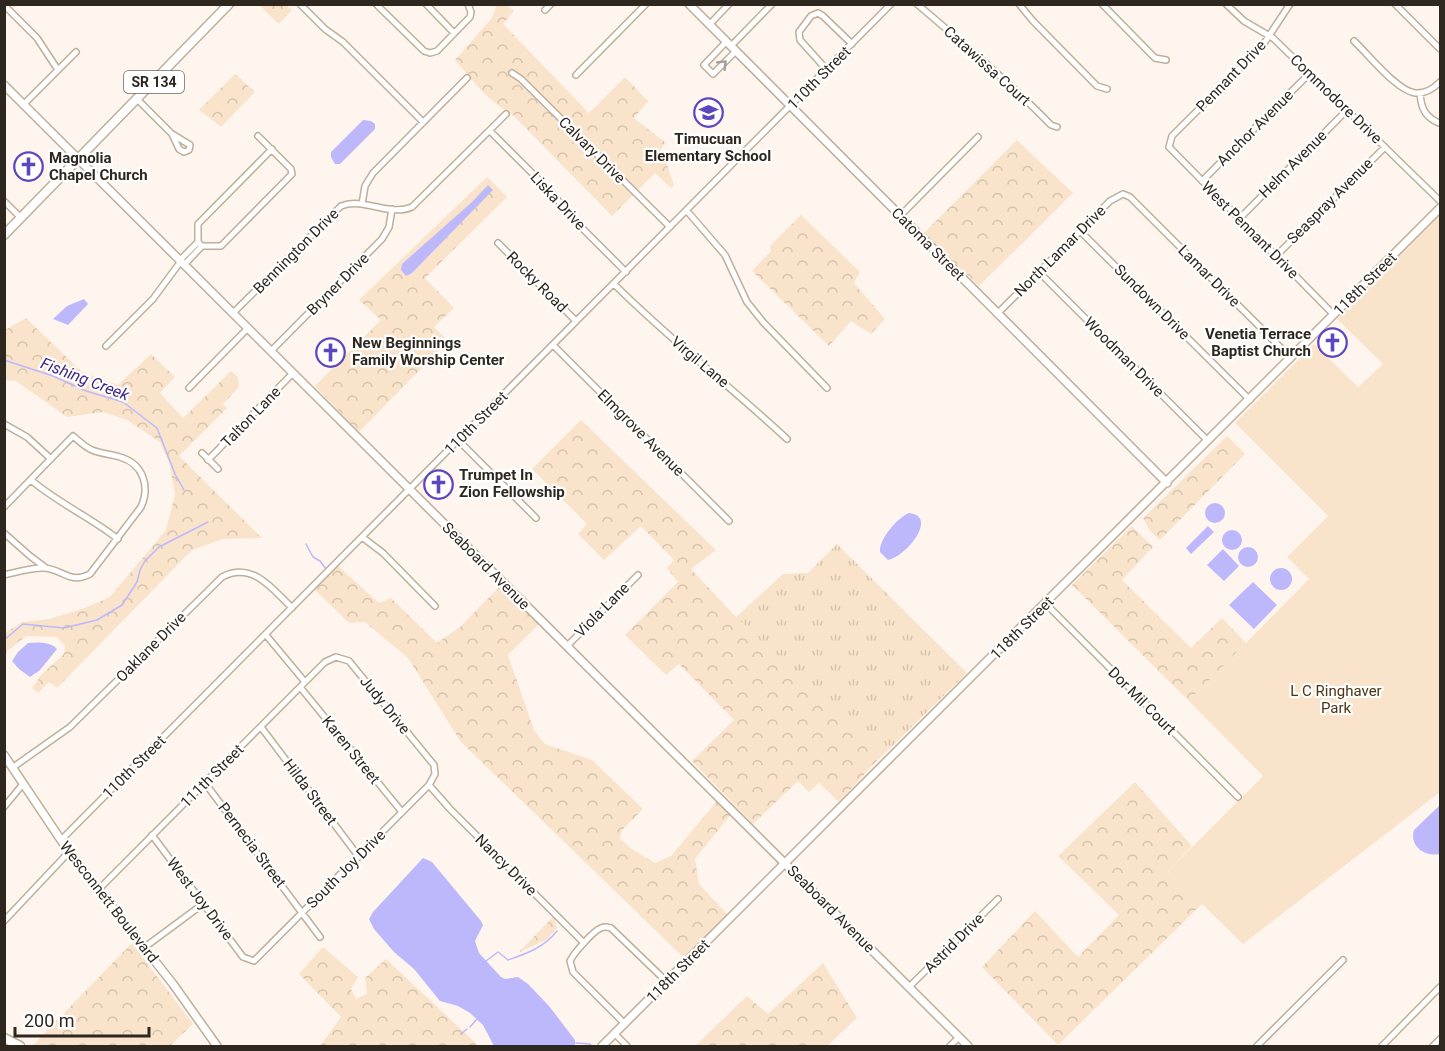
<svg xmlns="http://www.w3.org/2000/svg" width="1445" height="1051" viewBox="0 0 1445 1051" font-family="Roboto,sans-serif">
<style>
.grass{fill:url(#grass-tufts)}
.forest{fill:url(#forest-crowns)}
.park{fill:#f9e3ca}
.water{fill:#bcb8fb}
.lines{fill:none;stroke-linecap:round;stroke-linejoin:round}
.stream{stroke:#bcb8fb;stroke-width:1.5}
.street-casing{stroke:#bfae9a;stroke-width:8}
.secondary-casing{stroke:#bfae9a;stroke-width:10}
.primary-casing{stroke:#bfae9a;stroke-width:11}
.street{stroke:#fff;stroke-width:5}
.secondary{stroke:#fff;stroke-width:7}
.primary{stroke:#fff;stroke-width:8}
.oneway{stroke:#a19e9a}
.labels{text-anchor:middle;dominant-baseline:central;stroke-width:4.5;stroke-linejoin:round;paint-order:stroke}
.shield{fill:#fff;stroke:#6d6862;stroke-width:1.5}
.shield-label{font-size:14px;font-weight:bold;fill:#2e271f}
.street-label{font-size:15px;fill:#2e271f;stroke:#fff}
.poi-label{font-size:15px;font-weight:bold;fill:#2e271f;stroke:#fff;text-anchor:start}
.park-label{font-size:15px;fill:#4d3413;stroke:#fff}
.water-label{font-size:16px;font-style:italic;fill:#3c2684;stroke:#fff}
</style>
<defs>
<pattern id="grass-tufts" width="24" height="20" patternUnits="userSpaceOnUse" patternTransform="scale(1.5)"><rect width="24" height="20" fill="#f9e3ca"/><path d="M3 7l-1-3M5 7V3M7 7l1-3M15 17l-1-3M17 17v-4M19 17l1-3" fill="none" stroke="#d6c3ad"/></pattern>
<pattern id="forest-crowns" width="20" height="18" patternUnits="userSpaceOnUse" patternTransform="scale(1.5)"><rect width="20" height="18" fill="#f9e3ca"/><path d="M2 6a3 3 0 1 1 6 0M12 15a3 3 0 1 1 6 0" fill="none" stroke="#d6c3ad"/></pattern>
</defs>
<rect width="100%" height="100%" fill="#fef6ee"/>
<!-- grass -->
<path class="grass" d="M837 544 967 673 879 759 736 617 783 574 808 573Z"/>
<!-- forest -->
<path class="forest" d="M259 5H286L292 10 279 24Z
M494 5H506L514 11 503 24 589 113 625 77 648 101 634 118 666 143 660 150 667 158V164L674 185 671 188 655 173 612 216 511 113C489 103 471 78 455 60L492 18 496 7Z
M235 74 255 92 221 127 199 110Z
M1017 140 1073 193 979 286 924 233Z
M487 177 507 197 425 278 454 308 434 327 448 341 359 432 315 386 381 320 359 300Z
M801 215 860 272 854 283 885 319 871 334 851 321 829 346 752 271 771 251 770 246Z
M26 318 82 372 118 385 151 354 175 377 160 393 183 418 231 371 238 377 239 387 223 404 227 408 179 456 262 538 223 539 192 550 57 688 49 682 38 693 32 688 42 674 64 654 65 646 57 637 26 636 7 651 5 658V633L22 622 49 619 82 609 110 597 166 530 175 494 169 463 160 442 127 420 103 412 67 417 16 381 5 380V330Z
M581 420 716 550 691 569 736 617 880 757 839 802 819 783 809 792 798 781 753 824 692 761 734 720 679 664 666 675 625 635 678 582 667 568 674 560 641 526 604 560 578 534 587 524 532 469Z
M1227 436 1245 454 1160 540 1150 531 1143 518Z
M1132 526 1153 547 1122 580 1191 648 1222 618 1246 643 1189 701 1072 585Z
M338 566 379 603 391 598 437 643 460 627 502 584 539 624 508 655 534 730 545 744 592 760 643 809 622 830 620 838 630 848 655 863 671 856 716 802 731 814 695 859 699 884 729 916 686 960 461 742 408 658 365 622 349 623 314 589Z
M1135 782 1192 846 1168 871 1202 904 1058 1045 982 967 1035 911 1078 957 1119 915 1058 856Z
M554 916 557 928 546 940 518 953Z
M132 943 193 1024 170 1046 33 1045Z
M323 947 358 977 351 989 356 999 367 994 365 978 386 959 478 1045 477 1046H320L341 1017 299 974Z
M823 963 857 1018 827 1046H695L747 996 768 1014Z"/>
<!-- park -->
<path class="park" d="M1440 215V792L1243 944 1168 871 1263 776 1189 701 1309 579 1287 557 1328 516 1235 423 1314 344 1358 387 1383 364 1337 319Z"/>
<!-- water -->
<path class="water" d="M363 120 371 121 375 124V129L340 164H335L331 157V152Z
M488 185 493 190 412 273 406 276 401 270 402 264 472 202Z
M84 299 88 304 68 325 53 319 67 306Z
M1205 513a10 10 0 1 1 20 0a10 10 0 1 1-20 0Z
M909 513C939 516 906 557 888 560L880 552C879 539 897 518 909 513Z
M1208 526 1214 532 1191 554 1186 548Z
M1222 540a10 10 0 1 1 20 0a10 10 0 1 1-20 0Z
M1238 557a10 10 0 1 1 20 0a10 10 0 1 1-20 0Z
M1223 549 1239 566 1224 581 1207 565Z
M1270 579a11 11 0 1 1 22 0a11 11 0 1 1-22 0Z
M1253 582 1277 605 1254 629 1229 605Z
M28 643C37 642 51 642 57 649L40 670 30 677 19 669 12 661 18 652Z
M1440 805V854C1426 857 1409 847 1414 830Z
M423 858 432 862 481 921 483 925 475 941 479 953 501 977 505 979 518 977 528 984 549 1006 575 1040V1046H494L483 1025 470 1013 458 1006 440 1001 414 969 394 952 374 929 369 919 373 912Z"/>
<g class="lines">
<!-- stream -->
<path class="stream" d="M4 360 53 376 86 391 123 402 157 428 175 474 184 490
M306 544 313 557 320 561 326 569
M4 640 23 624 64 628 97 620 122 605 137 582 140 570 145 561 159 547 208 522
M486 961 498 952 508 960C528 953 543 948 557 931
M470 1027 477 1019
M461 1034 467 1029
M576 1043 590 1044 592 1046"/>
<defs>
<path id="street" d="M300 4 325 29 343 42 423 122
M376 4 424 51 430 53 437 51 470 17 471 12 468 4
M426 4 454 33
M917 4C963 43 1009 82 1051 125L1057 127
M1019 4 1033 21 1097 86 1107 89
M1102 4 1155 58 1166 60
M1226 4 1244 21 1273 38 1440 201
M1290 4 1263 45 1172 136 1169 147 1334 315
M1395 4 1440 49
M4 5 37 38 58 70
M545 10 551 4
M709 25 729 4
M1354 41C1368 54 1396 90 1415 93 1425 94 1434 88 1440 82
M726 42 704 65 713 74 736 51
M731 46 772 4
M827 70 800 40 799 32 811 16 818 13 823 16 852 44
M512 73 521 79 670 227
M576 75 646 4
M1420 93C1421 108 1425 117 1439 123
M137 99 172 134 179 149 184 152 189 150 190 145 172 134
M24 104 76 52
M490 131 554 195 568 214 626 272
M1202 181 1309 74
M4 201 21 218
M362 204 365 186 373 173 467 78
M687 211 725 255 747 302 763 322 827 388
M900 216 978 137
M1239 219 1347 110
M1080 231 1250 400
M198 242 202 246H221L292 174 291 169 258 136
M498 243 576 321
M1276 256 1385 147
M180 260 198 242V224L272 149
M185 264 202 246
M1039 272 1208 441
M614 284C669 339 730 386 787 439
M233 313 341 206C364 197 389 217 412 207L506 114
M997 314 1110 201 1123 194 1130 197 1291 358
M553 345 729 521
M106 346 153 299 181 261
M271 351 382 239 389 227 392 209
M189 388 248 328
M4 424 27 437 51 459
M459 441 536 518
M202 453 218 469
M208 460 293 373
M31 480C58 503 90 517 118 539
M4 507 73 436C79 441 85 447 92 450 101 454 111 454 120 457 144 464 150 487 141 507L90 574C69 585 62 568 43 568 30 568 17 572 4 575
M4 533 30 556 46 568
M362 537 383 553 435 606
M1046 604 1238 797
M266 635 305 682
M567 646 638 575
M300 687 402 812
M261 727 359 857
M12 768 70 727 222 577C252 561 272 588 292 608
M205 783 320 937
M429 785 450 809 584 943
M4 807 23 784
M61 840 891 4
M99 889 325 662 336 657 349 661 434 765 435 774 429 785 254 961 243 957 152 835
M4 921 69 852
M145 947 203 904
M909 987 998 899
M625 1024 573 972 570 961C574 953 593 931 601 928 606 926 607 927 611 928L667 982
M615 1034 627 1046
M950 1046 959 1037
M1257 1046 1343 960
M1382 1046 1440 987
M1433 1046 1440 1039"/>
<path id="secondary" d="M689 4 1167 483
M4 85 968 1046
M4 755 69 852 173 984 217 1046
M602 1046 1440 208"/>
<path id="primary" d="M4 235 229 4
M4 1038 20 1046"/>
</defs>
<!-- street casing -->
<use href="#street" class="street-casing"/>
<!-- secondary casing -->
<use href="#secondary" class="secondary-casing"/>
<!-- primary casing -->
<use href="#primary" class="primary-casing"/>
<!-- street -->
<use href="#street" class="street"/>
<!-- secondary -->
<use href="#secondary" class="secondary"/>
<!-- primary -->
<use href="#primary" class="primary"/>
</g>
<!-- one-way arrows -->
<defs><path id="oneway-chevron" d="M-2-3.5L2.5 0L-2 3.5" fill="none" stroke-width="1.6" stroke-linecap="round" stroke-linejoin="round" transform="scale(1.5)"/></defs>
<use class="oneway" href="#oneway-chevron" transform="translate(723 64) rotate(-45)"/>
<!-- icons -->
<defs>
<symbol id="school-ring" viewBox="-11 -11 22 22"><circle r="9.5" fill="#fff" stroke="#5f46bf" stroke-width="1.5"/><path d="M0-5L7-2L0 1L-7-2ZM-4 1L0 2.5L4 1V4Q0 6-4 4Z" fill="#5f46bf"/></symbol>
<symbol id="church-ring" viewBox="-11 -11 22 22"><circle r="9.5" fill="#fff" stroke="#5f46bf" stroke-width="1.5"/><path d="M-1.2-6h2.4v3.5h3.3v2.4h-3.3V6h-2.4V-.1h-3.3v-2.4h3.3Z" fill="#5f46bf"/></symbol>
</defs>
<g fill-rule="evenodd">
<use href="#school-ring" x="692" y="96" width="33" height="33"/>
<use href="#church-ring" x="12" y="150" width="33" height="33"/>
<use href="#church-ring" x="1316" y="326" width="33" height="33"/>
<use href="#church-ring" x="314" y="336" width="33" height="33"/>
<use href="#church-ring" x="422" y="468" width="33" height="33"/>
</g>
<g class="labels">
<!-- shield labels -->
<rect class="shield" x="124" y="71" width="60" height="22" rx="4.5"/>
<g class="shield-label">
<text x="154" y="82">SR 134</text>
</g>
<!-- street labels -->
<g class="street-label">
<text transform="translate(987 66) rotate(42)">Catawissa Court</text>
<text transform="translate(1231 76) rotate(-46)">Pennant Drive</text>
<text transform="translate(819 78) rotate(-45)">110th Street</text>
<text transform="translate(1336 99) rotate(44)">Commodore Drive</text>
<text transform="translate(1255 128) rotate(-45)">Anchor Avenue</text>
<text transform="translate(592 150) rotate(45)">Calvary Drive</text>
<text transform="translate(1293 164) rotate(-45)">Helm Avenue</text>
<text transform="translate(558 201) rotate(47)">Liska Drive</text>
<text transform="translate(1330 201) rotate(-45)">Seaspray Avenue</text>
<text transform="translate(1250 230) rotate(45)">West Pennant Drive</text>
<text transform="translate(928 244) rotate(45)">Catoma Street</text>
<text transform="translate(296 251) rotate(-45)">Bennington Drive</text>
<text transform="translate(1060 251) rotate(-45)">North Lamar Drive</text>
<text transform="translate(1209 276) rotate(45)">Lamar Drive</text>
<text transform="translate(537 282) rotate(45)">Rocky Road</text>
<text transform="translate(338 284) rotate(-45)">Bryner Drive</text>
<text transform="translate(1365 284) rotate(-45)">118th Street</text>
<text transform="translate(1152 302) rotate(45)">Sundown Drive</text>
<text transform="translate(1124 357) rotate(45)">Woodman Drive</text>
<text transform="translate(700 362) rotate(40)">Virgil Lane</text>
<text transform="translate(251 417) rotate(-46)">Talton Lane</text>
<text transform="translate(476 423) rotate(-45)">110th Street</text>
<text transform="translate(641 433) rotate(45)">Elmgrove Avenue</text>
<text transform="translate(486 566) rotate(45)">Seaboard Avenue</text>
<text transform="translate(602 610) rotate(-45)">Viola Lane</text>
<text transform="translate(1022 628) rotate(-45)">118th Street</text>
<text transform="translate(151 647) rotate(-45)">Oaklane Drive</text>
<text transform="translate(1142 701) rotate(45)">Dor Mil Court</text>
<text transform="translate(385 705) rotate(51)">Judy Drive</text>
<text transform="translate(351 750) rotate(51)">Karen Street</text>
<text transform="translate(134 767) rotate(-45)">110th Street</text>
<text transform="translate(212 776) rotate(-45)">111th Street</text>
<text transform="translate(310 792) rotate(53)">Hilda Street</text>
<text transform="translate(252 845) rotate(53)">Pernecia Street</text>
<text transform="translate(506 865) rotate(45)">Nancy Drive</text>
<text transform="translate(346 869) rotate(-45)">South Joy Drive</text>
<text transform="translate(200 899) rotate(53)">West Joy Drive</text>
<text transform="translate(109 902) rotate(52)">Wesconnett Boulevard</text>
<text transform="translate(831 909) rotate(45)">Seaboard Avenue</text>
<text transform="translate(954 943) rotate(-45)">Astrid Drive</text>
<text transform="translate(678 971) rotate(-45)">118th Street</text>
</g>
<!-- poi labels -->
<g class="poi-label">
<text x="708" y="139" text-anchor="middle">Timucuan<tspan x="708" dy="17">Elementary School</tspan></text>
<text x="49" y="158">Magnolia<tspan x="49" dy="17">Chapel Church</tspan></text>
<text x="1311" y="334" text-anchor="end">Venetia Terrace<tspan x="1311" dy="17">Baptist Church</tspan></text>
<text x="352" y="343">New Beginnings<tspan x="352" dy="17">Family Worship Center</tspan></text>
<text x="459" y="475">Trumpet In<tspan x="459" dy="17">Zion Fellowship</tspan></text>
</g>
<!-- park labels -->
<g class="park-label">
<text x="1336" y="691">L C Ringhaver<tspan x="1336" dy="17">Park</tspan></text>
</g>
<!-- water labels -->
<g class="water-label">
<text transform="translate(85 379) rotate(21)">Fishing Creek</text>
</g>
</g>
<!-- border -->
<rect width="1445" height="1051" fill="none" stroke="#2e271f" stroke-width="12"/>
<!-- scale -->
<path d="M15 1027v9h134v-9" fill="none" stroke="#2e271f" stroke-width="3"/>
<text x="24" y="1027" font-size="18" fill="#2e271f" stroke="#ffffff" stroke-width="4.5" paint-order="stroke">200 m</text>
</svg>
